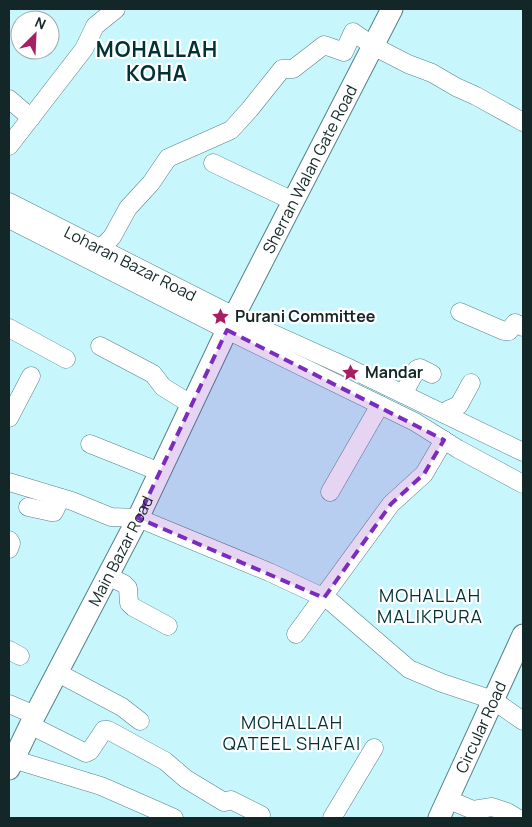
<svg xmlns="http://www.w3.org/2000/svg" width="532" height="827" viewBox="0 0 532 827" font-family="Manrope,sans-serif">
<style>
.lines{fill:none;stroke-linecap:round;stroke-linejoin:round}
.minor-casing{stroke:#558287;stroke-width:19}
.major-casing{stroke:#558287;stroke-width:23}
.minor{stroke:#fff;stroke-width:18}
.major{stroke:#fff;stroke-width:21}
.marked{fill:#7b2cbf;fill-opacity:0.2;stroke:#7b2cbf;stroke-width:4;stroke-dasharray:10 6;stroke-linejoin:round}
.labels{text-anchor:middle;dominant-baseline:central;stroke-width:4.5;stroke-linejoin:round;paint-order:stroke}
.street-label{font-size:16px;fill:#132628;stroke:#fff}
.poi-label{font-size:16px;font-weight:bold;fill:#132628;stroke:#fff;text-anchor:start}
.neighbourhood-label{font-size:18px;letter-spacing:1px;fill:#003136;stroke:#fff}
.district-label{font-size:21px;font-weight:bold;letter-spacing:1px;fill:#003136;stroke:#fff}
</style>
<rect width="100%" height="100%" fill="#c7f7fd"/>
<g class="lines">
<defs>
<g id="minor">
<path d="M9 99 31 118"/>
<path d="M9 146 84 49 95 26 116 9"/>
<path d="M213 163 293 201"/>
<path id="s1" d="M9 202 234 316 351 369 523 452"/>
<path d="M9 219 227 330 415 422 458 449 523 484"/>
<path d="M101 248 112 237 128 208 151 183 168 158 231 130 250 109 282 69H293L324 45 344 52 353 32 373 46 408 64 432 73 456 87 476 96 523 122"/>
<path d="M460 312 504 331H509L515 323 523 327"/>
<path d="M9 328 66 359"/>
<path d="M100 346 153 374 163 387 192 405"/>
<path d="M403 394 417 369 420 368 432 374"/>
<path d="M444 414 448 410 459 405 471 383"/>
<path d="M9 418 31 376"/>
<path d="M90 444 160 472"/>
<path d="M9 482 72 501 111 517 138 518 269 572 329 600 409 669 442 683 493 700 523 721"/>
<path d="M330 492 380 405"/>
<path d="M28 507 51 512H54L61 498"/>
<path d="M9 540 11 543 9 549"/>
<path d="M108 576 124 584 128 588 129 603 133 607 168 626"/>
<path d="M296 634 391 504 424 474 444 440"/>
<path d="M9 650 20 656"/>
<path d="M58 673 122 707 140 721"/>
<path d="M9 704 35 715"/>
<path d="M30 725 86 753 90 751 104 730H108L165 761 186 779 224 802 231 800 261 815"/>
<path d="M9 758 101 786 174 818"/>
<path d="M447 799 473 810 492 807 507 812 517 818"/>
<path d="M332 818 374 748"/>
</g>
<g id="major">
<path id="s2" d="M9 769 35 715 138 518 227 330 392 9"/>
<path id="s3" d="M439 818 523 635"/>
</g>
</defs>
<!-- minor casing -->
<use href="#minor" class="minor-casing"/>
<!-- major casing -->
<use href="#major" class="major-casing"/>
<!-- minor -->
<use href="#minor" class="minor"/>
<!-- major -->
<use href="#major" class="major"/>
</g>
<!-- marked area -->
<path class="marked" d="M227 330 444 440 424 474 391 504 324 598 138 518Z"/>
<!-- icons -->
<defs>
<symbol id="sight-bare" viewBox="-9 -9 18 18"><path d="M0-6L1.8-2.2L6-1.7L2.9 1.2L3.7 5.4L0 3.3L-3.7 5.4L-2.9 1.2L-6-1.7L-1.8-2.2Z" fill="#a81e63" stroke="#fff" stroke-width="2.5" paint-order="stroke"/></symbol>
</defs>
<g fill-rule="evenodd">
<use href="#sight-bare" x="208" y="304" width="25" height="25"/>
<use href="#sight-bare" x="338" y="360" width="25" height="25"/>
</g>
<g class="labels">
<!-- street labels -->
<g class="street-label">
<text stroke="none"><textPath href="#s2" startOffset="671">Sherran Walan Gate Road</textPath></text>
<text stroke="none"><textPath href="#s1" startOffset="136">Loharan Bazar Road</textPath></text>
<text stroke="none"><textPath href="#s2" startOffset="245">Main Bazar Road</textPath></text>
<text stroke="none"><textPath href="#s3" startOffset="100">Circular Road</textPath></text>
</g>
<!-- poi labels -->
<g class="poi-label">
<text x="235" y="316">Purani Committee</text>
<text x="365" y="372">Mandar</text>
</g>
<!-- neighbourhood labels -->
<g class="neighbourhood-label">
<text x="430" y="595">MOHALLAH<tspan x="430" dy="21">MALIKPURA</tspan></text>
<text x="292" y="722">MOHALLAH<tspan x="292" dy="21">QATEEL SHAFAI</tspan></text>
</g>
<!-- district labels -->
<g class="district-label">
<text x="157" y="49">MOHALLAH<tspan x="157" dy="24">KOHA</tspan></text>
</g>
</g>
<!-- border -->
<rect width="532" height="827" fill="none" stroke="#132628" stroke-width="20"/>
<!-- north arrow -->
<g transform="translate(35 35) rotate(24)"><circle r="24" fill="#ffffff" stroke="#a1a8a9"/>
<path d="M0-4L9 19L0 12L-9 19Z" fill="#a81e63"/>
<text y="-8" font-size="14" font-weight="bold" text-anchor="middle" fill="#132628">N</text>
</g>
</svg>
